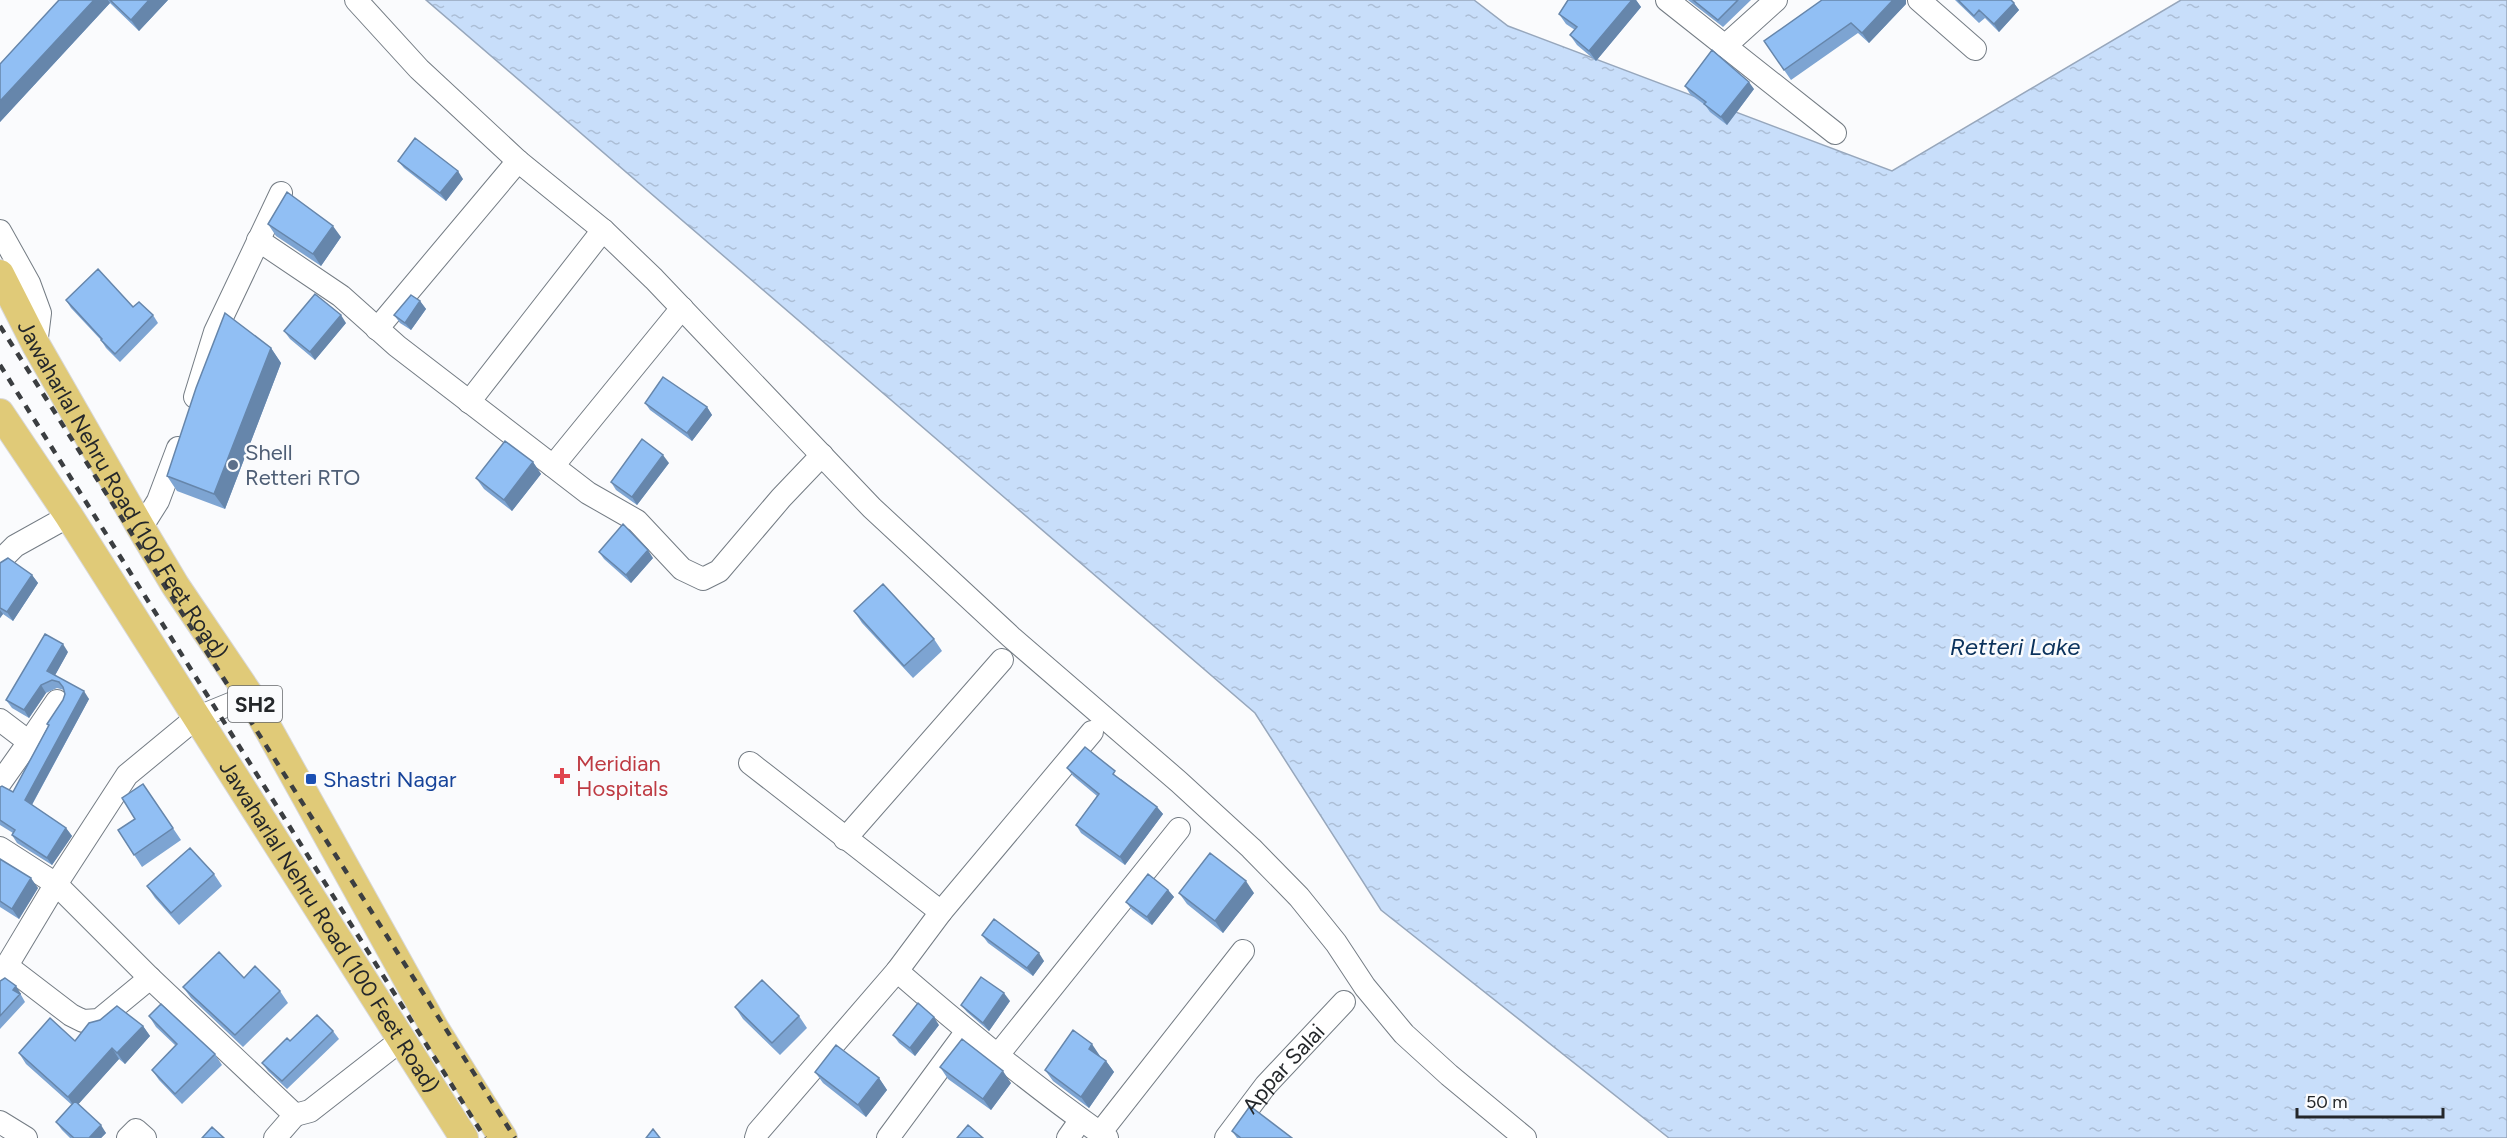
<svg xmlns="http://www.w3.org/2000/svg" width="2507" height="1138" viewBox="0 0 2507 1138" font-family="Figtree,sans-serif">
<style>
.water{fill:url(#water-ripples);stroke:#97a7bc;stroke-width:1.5}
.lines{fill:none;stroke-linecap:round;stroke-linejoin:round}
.minor-casing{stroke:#747c84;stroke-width:24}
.major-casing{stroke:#d8d8d9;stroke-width:30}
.minor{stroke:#fff;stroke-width:22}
.major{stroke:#e0ca78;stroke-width:28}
.rail{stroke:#3b3e41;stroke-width:4.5;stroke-dasharray:8 8;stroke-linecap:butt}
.wall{fill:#7da4d2}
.shaded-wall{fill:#6686ab}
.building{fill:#91bff4;stroke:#6686ab;stroke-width:1.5}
.service-dot{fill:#5c6f8a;stroke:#fafbfd;stroke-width:2}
.health-dot{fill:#e0444e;stroke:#fafbfd;stroke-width:2}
.transit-dot{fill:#1a4fb4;stroke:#fafbfd;stroke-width:2}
.labels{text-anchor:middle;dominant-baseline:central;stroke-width:5;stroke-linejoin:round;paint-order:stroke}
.shield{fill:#fafbfd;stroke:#646769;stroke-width:1.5}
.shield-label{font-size:21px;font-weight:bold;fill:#24272a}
.service-label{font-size:22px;fill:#4e5e75;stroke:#fafbfd;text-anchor:start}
.street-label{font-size:22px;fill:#24272a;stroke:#fafbfd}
.health-label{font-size:22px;fill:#be3a42;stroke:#fafbfd;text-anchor:start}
.transit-label{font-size:22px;fill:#164399;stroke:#fafbfd;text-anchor:start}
.water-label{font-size:24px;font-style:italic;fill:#0b325c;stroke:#fafbfd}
</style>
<defs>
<pattern id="water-ripples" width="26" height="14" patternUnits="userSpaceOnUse" patternTransform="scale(1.5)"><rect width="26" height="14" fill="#c8defa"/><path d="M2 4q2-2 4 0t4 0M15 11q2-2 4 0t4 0" fill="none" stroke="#acbed6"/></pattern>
</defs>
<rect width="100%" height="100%" fill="#fafbfd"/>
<!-- water -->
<path class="water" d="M426 0H1474L1508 26 1892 171 2181 0H2507V1138H1669L1381 910 1255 713Z"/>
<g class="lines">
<defs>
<g id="minor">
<path d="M356 0 419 69 518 161 603 230 654 279 872 508 1011 637 1179 782 1251 848 1299 897 1336 943 1365 987 1404 1034 1449 1075 1525 1138"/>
<path d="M1667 0 1835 133"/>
<path d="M1919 0 1975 49"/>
<path d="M1725 46 1776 0"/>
<path d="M0 231 29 283 40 313 36 345"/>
<path d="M258 240 341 296 397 346 588 493 637 521 682 569 703 579 719 571 781 498 822 455"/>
<path d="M377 329 518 161"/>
<path d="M195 397 215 332 281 193"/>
<path d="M469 402 603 230"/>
<path d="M553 466 682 308"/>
<path d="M141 528 158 501 178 448"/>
<path d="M0 561 15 546 69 516"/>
<path d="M0 720 29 742 0 783"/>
<path d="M1092 732 941 912 897 971C965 1030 1033 1086 1107 1138"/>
<path d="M29 742 57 701"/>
<path d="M750 763 941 912"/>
<path d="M845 839 1002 660"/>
<path d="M0 848 56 884 150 978 295 1115 275 1138"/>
<path d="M7 966 71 1015 83 1021 99 1020 150 978"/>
<path d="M0 977 51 892 127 775 196 718 250 696"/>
<path d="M997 1056 1179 829"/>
<path d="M295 1115 310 1111 401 1040"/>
<path d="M0 1122 26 1138"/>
<path d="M1100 1133 1243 951"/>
<path d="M128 1138 136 1130 145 1138"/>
<path d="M756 1138 758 1132 897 971"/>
<path d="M888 1138 967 1031"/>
<path d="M1068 1138 1080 1121"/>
<path id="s1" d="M1226 1138 1266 1085 1344 1002"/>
</g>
<g id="major">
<path id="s2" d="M0 274 36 345 141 528 175 585 250 696 435 1029 503 1138"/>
<path id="s3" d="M0 413 69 516 464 1138"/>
</g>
</defs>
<!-- minor casing -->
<use href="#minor" class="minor-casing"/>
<!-- major casing -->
<use href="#major" class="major-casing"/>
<!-- minor -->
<use href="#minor" class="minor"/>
<!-- major -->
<use href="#major" class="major"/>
<!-- rail -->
<path class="rail" d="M0 326 515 1138
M0 365 485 1138"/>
</g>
<!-- wall -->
<path class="wall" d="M59 0H168L139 31 110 3 0 122V64Z
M1568 0H1636L1641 7 1596 61 1577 45 1570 35 1575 30 1566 24 1559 14Z
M1688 0H1751L1723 27Z
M1955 0H2011L2019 10 1999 32 1985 18 1979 23Z
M1906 4 1869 43 1858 33 1791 80 1764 41Z
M1685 86 1754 89 1727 125 1710 112 1705 105 1690 94Z
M398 161 463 179 446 201 404 168Z
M268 224 341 237 321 266 276 236Z
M66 300 133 307 153 315 158 323 120 362 106 348 101 340 71 308Z
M420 301 426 309 411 330 400 323 394 315Z
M346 323 315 360 290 339 284 331Z
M271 348 281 363 225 509 177 491 167 476Z
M645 403 707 407 712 415 692 441 650 410Z
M533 462 541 474 512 511 484 489 476 478Z
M669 463 637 505 616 490 611 482Z
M599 552 653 558 631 583 604 559Z
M0 563 32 575 38 583 13 621 3 614 0 618Z
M854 611 934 639 942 651 913 678 862 623Z
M68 652 55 675 89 699 32 805 66 828 72 836 52 865 17 843 12 835 13 833 0 825V787L13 792 48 726 47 724 63 700 65 694 64 690 57 688 46 693 29 718 12 708 6 700Z
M1067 768 1121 779 1157 807 1163 814 1125 865 1081 833 1076 825 1097 796 1073 776Z
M143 784 181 840 142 867 118 830 135 819Z
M0 859 38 888 19 919 0 907Z
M214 874 222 886 179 925 155 898 147 886Z
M1168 890 1174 897 1152 925 1132 910 1126 902Z
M1179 893H1254L1223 933 1187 904Z
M982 935 1044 961 1033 976 988 943Z
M244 978 280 991 288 1003 243 1047 191 998 183 987Z
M0 981 16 986 25 1002 0 1029Z
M1010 1001 989 1031 967 1012 961 1005Z
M735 1007 799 1016 807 1028 780 1055 743 1019Z
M149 1016 215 1054 222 1065 182 1104 159 1080 152 1070 176 1046 156 1027Z
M939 1025 915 1056 899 1043 893 1035Z
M143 1026 150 1036 125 1064 119 1059 78 1104 106 1133 101 1138H70L62 1130 56 1122 72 1105 26 1064 19 1053Z
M333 1031 339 1039 287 1089 268 1071 262 1063Z
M1100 1056 1106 1061 1114 1072 1089 1108 1053 1081 1045 1070Z
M940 1067 1011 1083 991 1110 948 1079Z
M815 1072 879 1078 887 1090 866 1117 823 1083Z
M1232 1131 1292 1138H1237Z"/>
<!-- shaded-wall -->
<path class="shaded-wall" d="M94 0H108L110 3 0 122V101Z
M149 0H168L139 31 131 20Z
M1632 0H1636L1641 7 1596 61 1589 51Z
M1893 0H1906V4L1869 43 1862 33Z
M2014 3 2019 10 1999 32 1994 24Z
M1749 82 1754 89 1727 125 1721 117Z
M458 171 463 179 446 201 440 193Z
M333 226 341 237 321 266 313 254Z
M420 301 426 309 411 330 405 323Z
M341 315 346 323 315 360 310 352Z
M271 348 281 363 225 509 214 494Z
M707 407 712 415 692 441 687 433Z
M663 455 669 463 637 505 632 497Z
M533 462 541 474 512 511 504 500Z
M648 550 653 558 631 583 626 575Z
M32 575 38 583 13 621 7 612Z
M0 610 3 614 0 618Z
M63 644 68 652 53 679 47 671Z
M41 685 46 693 29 718 24 710Z
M84 691 89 699 30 808 25 800Z
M1157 807 1163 814 1125 865 1120 857Z
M66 828 72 836 52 865 47 858Z
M31 878 38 888 19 919 12 909Z
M1246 881 1254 893 1223 933 1215 921Z
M1168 890 1174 897 1152 925 1147 917Z
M1039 953 1044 961 1033 976 1027 968Z
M16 986 21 994 20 995 13 990Z
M1004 993 1010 1001 989 1031 983 1023Z
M934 1017 939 1025 915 1056 910 1048Z
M143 1026 150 1036 125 1064 117 1053Z
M1092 1044 1100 1056 1097 1060 1089 1049Z
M112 1048 119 1059 75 1108 68 1097Z
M1106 1061 1114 1072 1089 1108 1081 1097Z
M1003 1071 1011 1083 991 1110 983 1099Z
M879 1078 887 1090 866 1117 858 1105Z
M101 1125 106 1133 101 1138H89Z"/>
<!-- building -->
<path class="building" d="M59 0H94L0 101V64Z
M110 0H149L131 20Z
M1568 0H1632L1589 51 1570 35 1577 27 1559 14Z
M1693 0H1738L1718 20Z
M1822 0H1893L1862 33 1851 23 1784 70 1764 41Z
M1958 0H2011L2014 3 1994 24 1979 10 1974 16Z
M1712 50 1749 82 1721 117 1704 104 1706 102 1685 86Z
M415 138 458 171 440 193 398 161Z
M287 192 333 226 313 254 268 224Z
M98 269 133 307 139 302 153 315 115 354 101 340 102 339 66 300Z
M315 294 341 315 310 352 284 331Z
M411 295 420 301 405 323 394 315Z
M225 313 271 348 214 494 167 476 196 388Z
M663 377 707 407 687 433 645 403Z
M642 439 663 455 632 497 611 482Z
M505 441 533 462 504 500 476 478Z
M623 524 648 550 626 575 599 552Z
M8 558 32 575 7 612 0 608V563Z
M883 584 934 639 904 666 854 611Z
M45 634 63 644 47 671 84 691 25 800 66 828 47 858 12 835 15 830 0 820V787L2 786 13 792 49 725 47 724 63 700 65 694 63 687 59 682 52 680 41 685 24 710 6 700Z
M1085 747 1115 771 1113 774 1157 807 1120 857 1076 825 1099 794 1067 768Z
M143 784 173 828 134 855 118 830 135 819 122 798Z
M190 848 214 874 171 913 147 886Z
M1210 853 1246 881 1215 921 1179 893Z
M0 859 31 878 12 909 0 901Z
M1148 874 1168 890 1147 917 1126 902Z
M994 919 1039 953 1027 968 982 935Z
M219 952 244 978 255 966 280 991 235 1035 183 987Z
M981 977 1004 993 983 1023 961 1005Z
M5 978 16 986 13 990 20 994 0 1016V981Z
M762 980 799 1016 772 1043 735 1007Z
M918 1003 934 1017 910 1048 893 1035Z
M161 1004 215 1054 175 1094 152 1070 177 1044 149 1016Z
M117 1006 143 1026 117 1053 112 1048 68 1097 19 1053 50 1018 75 1041 89 1023 100 1020Z
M317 1015 333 1031 282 1081 262 1063 287 1038 290 1041Z
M1073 1030 1092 1044 1089 1049 1106 1061 1081 1097 1045 1070Z
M962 1039 1003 1071 983 1099 940 1067Z
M836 1045 879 1078 858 1105 815 1072Z
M75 1101 101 1125 89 1138H74L56 1122Z
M1250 1106 1292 1138H1241L1232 1131Z
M968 1125 983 1138H957Z
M212 1127 224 1138H202Z
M653 1129 660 1138H646Z"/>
<!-- markers -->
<circle class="service-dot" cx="233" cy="465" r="6"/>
<path class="health-dot" d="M559 767h6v6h6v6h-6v6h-6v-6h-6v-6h6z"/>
<rect class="transit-dot" x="305" y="773" width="12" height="12" rx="3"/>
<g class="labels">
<!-- shield labels -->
<rect class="shield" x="228" y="686" width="54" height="36" rx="4.5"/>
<g class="shield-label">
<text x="255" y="704">SH2</text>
</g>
<!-- service labels -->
<g class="service-label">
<text x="245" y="452">Shell<tspan x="245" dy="25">Retteri RTO</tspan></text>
</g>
<!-- street labels -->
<g class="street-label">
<text stroke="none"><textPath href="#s2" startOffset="248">Jawaharlal Nehru Road (100 Feet Road)</textPath></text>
<text stroke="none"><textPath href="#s3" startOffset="610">Jawaharlal Nehru Road (100 Feet Road)</textPath></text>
<text stroke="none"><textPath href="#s1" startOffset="90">Appar Salai</textPath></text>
</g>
<!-- health labels -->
<g class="health-label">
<text x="576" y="763">Meridian<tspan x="576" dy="25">Hospitals</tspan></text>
</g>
<!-- transit labels -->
<g class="transit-label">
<text x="323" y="779">Shastri Nagar</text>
</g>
<!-- water labels -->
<g class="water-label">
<text x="2015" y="646">Retteri Lake</text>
</g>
</g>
<!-- scale -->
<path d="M2297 1108v9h146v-9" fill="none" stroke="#24272a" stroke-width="3"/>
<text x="2306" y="1108" font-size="18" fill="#24272a" stroke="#fafbfd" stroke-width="4.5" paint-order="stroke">50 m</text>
</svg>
